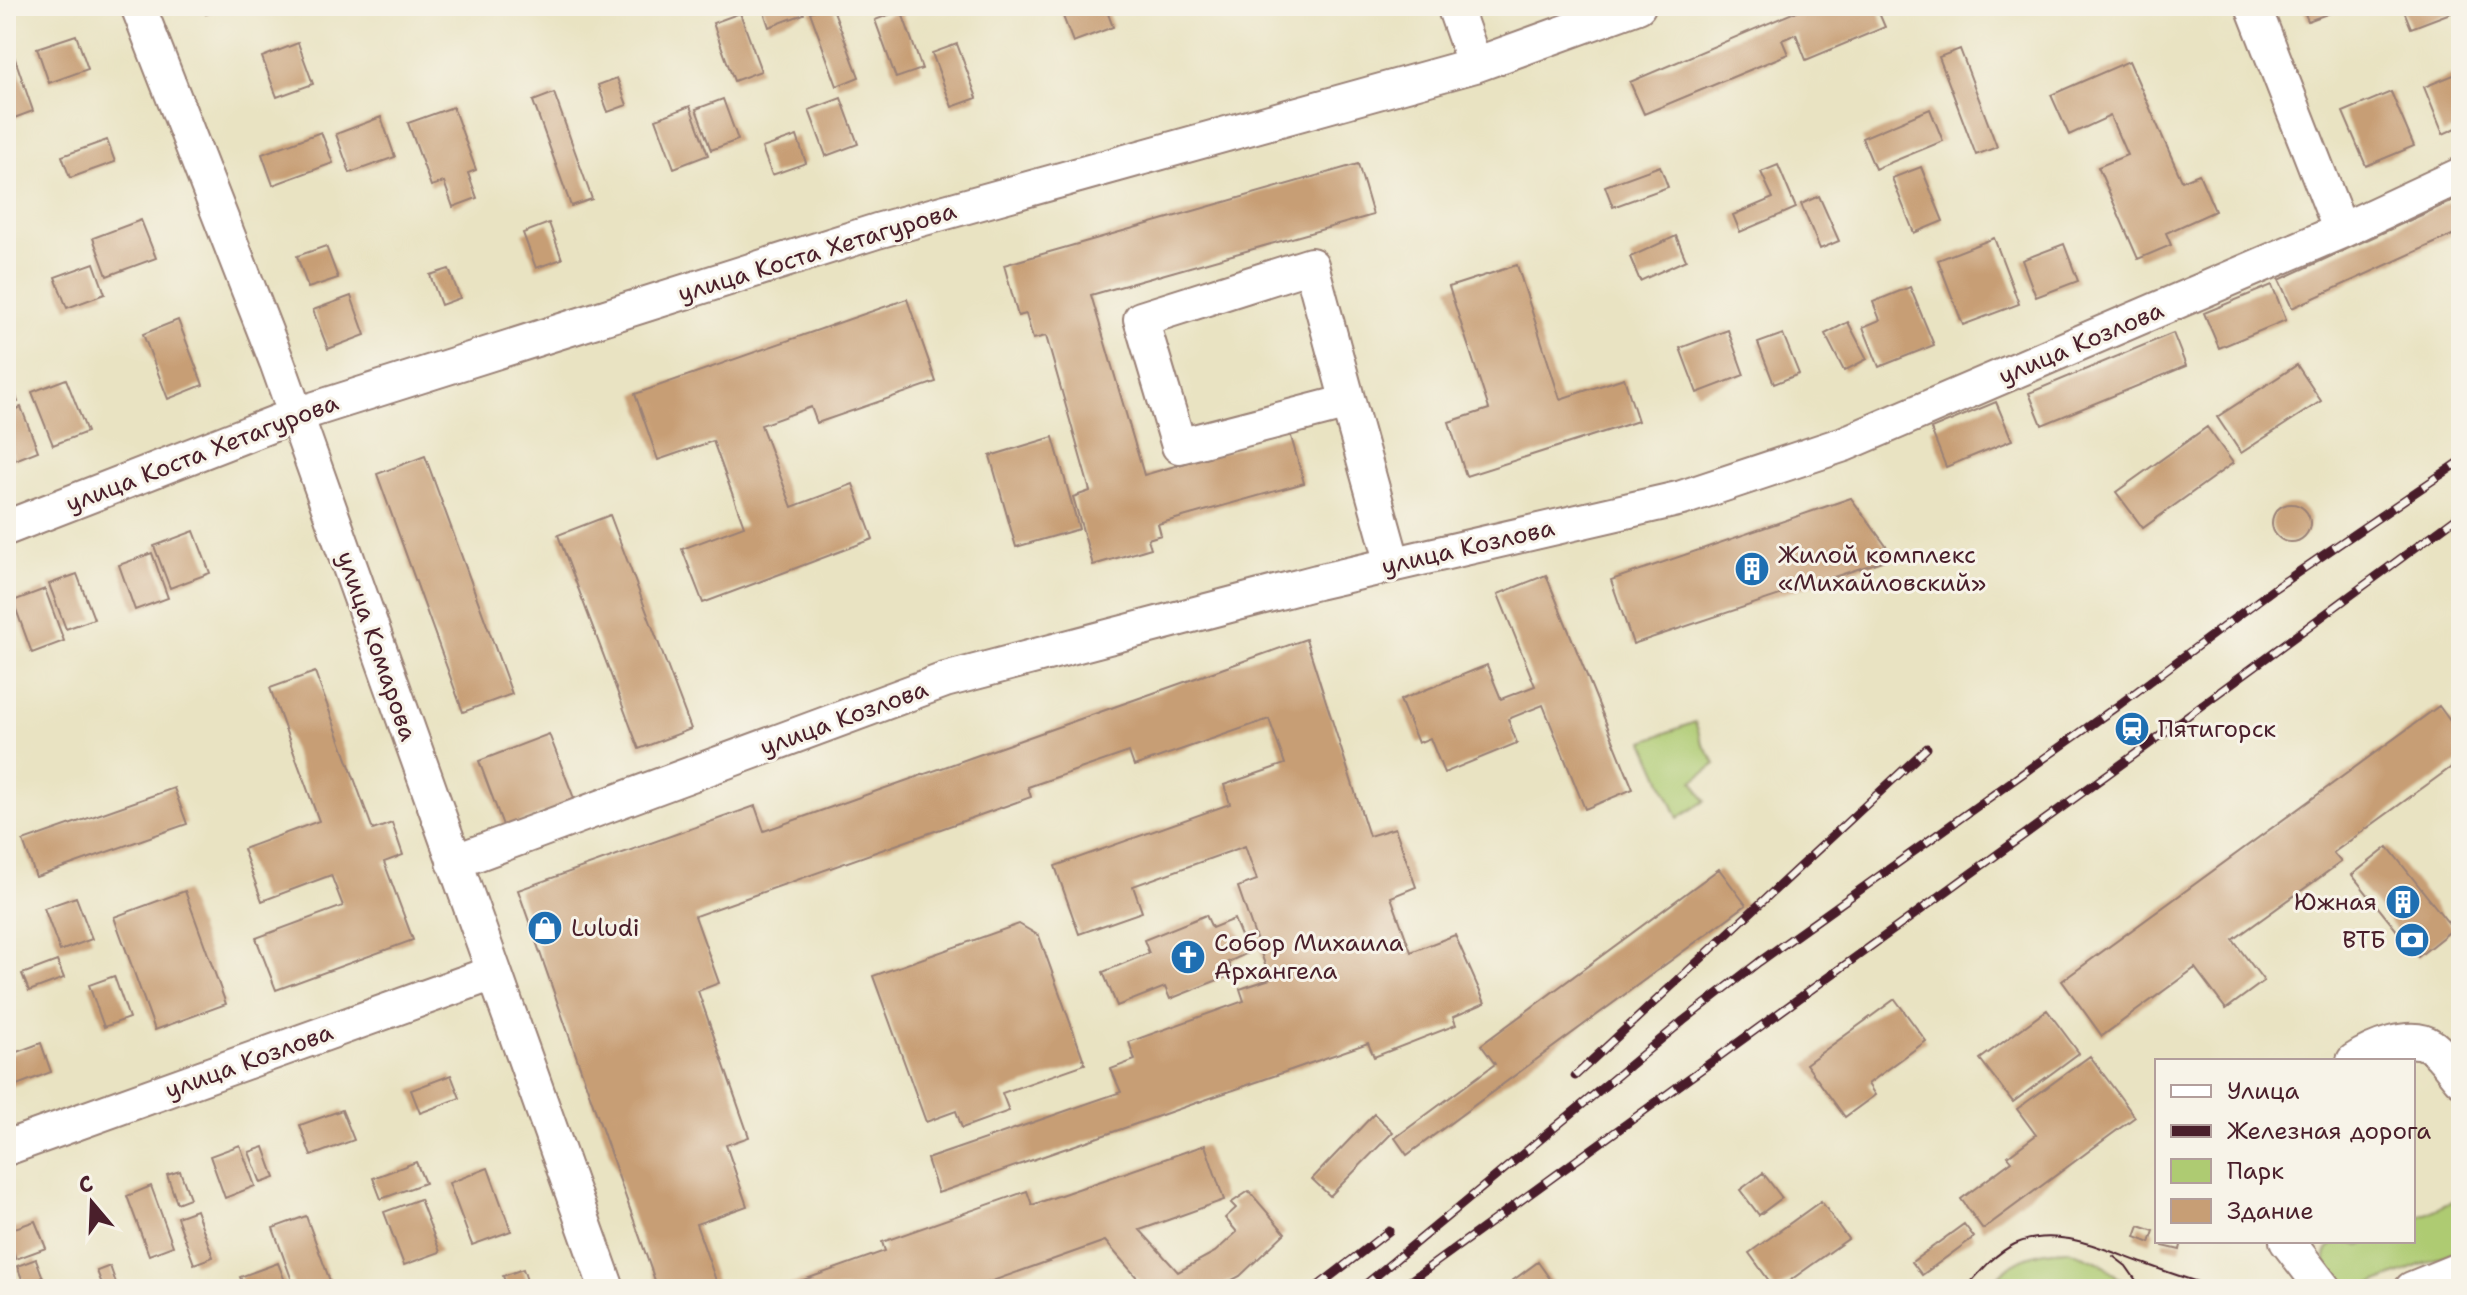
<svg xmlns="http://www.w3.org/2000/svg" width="2467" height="1295" viewBox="0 0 2467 1295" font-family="'Shantell Sans',sans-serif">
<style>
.green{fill:#aecb72;stroke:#7c754e;stroke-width:2}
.building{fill:#c79e75}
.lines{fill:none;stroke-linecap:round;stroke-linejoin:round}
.minor-casing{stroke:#9a8176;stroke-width:38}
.minor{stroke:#fff;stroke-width:34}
.tram{stroke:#4a1f2b;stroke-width:2}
.rail-casing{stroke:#4a1f2b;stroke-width:9}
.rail{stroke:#f7f3e8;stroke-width:6;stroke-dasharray:18;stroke-linecap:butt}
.labels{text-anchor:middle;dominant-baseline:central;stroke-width:6;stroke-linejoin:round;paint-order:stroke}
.street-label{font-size:24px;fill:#4a1f2b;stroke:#f7f3e8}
.poi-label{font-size:24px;fill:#4a1f2b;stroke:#f7f3e8;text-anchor:start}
</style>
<rect width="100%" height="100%" fill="#f7f3e8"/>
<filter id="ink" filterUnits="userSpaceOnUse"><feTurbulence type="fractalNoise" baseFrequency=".0125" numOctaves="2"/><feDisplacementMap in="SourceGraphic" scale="16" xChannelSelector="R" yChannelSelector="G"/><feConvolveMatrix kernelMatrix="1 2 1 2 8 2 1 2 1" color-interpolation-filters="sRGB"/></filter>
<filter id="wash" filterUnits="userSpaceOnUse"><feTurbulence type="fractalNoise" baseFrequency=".006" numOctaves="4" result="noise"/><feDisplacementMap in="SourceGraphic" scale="32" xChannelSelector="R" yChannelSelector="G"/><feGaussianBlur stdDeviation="1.8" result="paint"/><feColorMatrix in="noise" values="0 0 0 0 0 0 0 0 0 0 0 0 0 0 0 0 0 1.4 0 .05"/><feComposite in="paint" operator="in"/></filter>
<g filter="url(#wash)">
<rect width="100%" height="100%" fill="#e9e3c2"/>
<!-- green -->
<path class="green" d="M1695 722 1703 744 1716 764 1693 781 1705 801 1678 818 1644 741Z
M2461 1197V1249L2359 1289C2316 1289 2313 1225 2360 1246L2370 1241H2413V1220Z
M2068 1250C2096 1259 2110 1266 2128 1289H1988C2009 1259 2033 1251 2068 1250Z"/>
<g id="blocks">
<!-- building -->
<path class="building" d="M203 6H227L206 14Z
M762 6H801L804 14 769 27Z
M826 6H832L859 77 837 86 810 12Z
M1059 6H1105L1113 27 1073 42Z
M1809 6H1876L1885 27 1806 60 1796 34 1782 40 1788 54 1644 114 1630 82Z
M2302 6H2349L2308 21Z
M2402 6H2461V9L2411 28Z
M901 10 922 69 896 78 875 20Z
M740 13 761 71 734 81 713 23Z
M76 35 88 69 49 83 37 48Z
M298 43 313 84 277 97 262 57Z
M957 44 977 98 952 107 932 53Z
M1960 49 1997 147 1976 155 1939 57Z
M14 56 33 111 9 120 6 110V59Z
M2129 61 2182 181 2199 174 2215 211 2166 233 2171 245 2138 259 2098 167 2127 155 2110 116 2069 135 2051 95Z
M2461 72V126L2443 134 2424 87Z
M617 78 627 105 608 112 598 85Z
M2391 92 2414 146 2366 166 2343 112Z
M554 93 592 199 571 206 533 101Z
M841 98 858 144 826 156 809 110Z
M723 99 738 140 711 150 696 109Z
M690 106 708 155 674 168 656 119Z
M453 107 476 170 468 173 477 198 453 207 444 182 431 186 408 123Z
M1930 109 1943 141 1875 169 1862 138Z
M381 117 395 157 350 173 336 134Z
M6 132 16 159 6 162Z
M321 132 333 163 273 185 262 154Z
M797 136 806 163 772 175 762 148Z
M107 140 115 162 70 178 62 156Z
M1358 164 1373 215 1091 295 1144 475 1290 433 1304 483 1158 524 1161 535 1148 539 1151 548 1093 565 1073 497 1090 491 1046 336 1033 339 1026 314 1018 316 1004 265Z
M1778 165 1796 208 1740 232 1733 215 1773 198 1761 172Z
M1660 166 1668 187 1613 207 1605 186Z
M1921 167 1943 221 1914 233 1892 178Z
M1819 196 1839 241 1820 249 1801 204Z
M2461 197V231L2292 308 2279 280Z
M141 220 156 258 107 276 93 238Z
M549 223 562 259 536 268 523 233Z
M1676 236 1686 260 1640 281 1630 257Z
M1994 238 2019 304 1963 325 1938 260Z
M2064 244 2078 281 2036 297 2022 260Z
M326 246 338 278 308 288 297 256Z
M94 263 105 294 67 308 55 277Z
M1517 265 1560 399 1624 378 1638 421 1466 476 1449 422 1489 409 1449 287Z
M449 269 460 298 441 305 430 275Z
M2272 285 2286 320 2219 348 2204 313Z
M1910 287 1934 345 1879 367 1863 327 1880 320 1873 302Z
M351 296 365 335 328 349 313 310Z
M907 299 936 382 817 423 811 407 761 425 792 507 853 484 873 539 703 603 682 549 744 526 713 441 658 460 635 394Z
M178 320 203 385 168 399 143 334Z
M1848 322 1867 359 1844 371 1825 334Z
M1728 330 1744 375 1697 393 1680 348Z
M2173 333 2186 366 2042 425 2029 393Z
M1783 334 1799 374 1774 384 1758 343Z
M2297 365 2321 401 2241 453 2217 417Z
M6 372 18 402 6 406Z
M66 379 87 432 53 445 32 392Z
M1996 402 2012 440 1946 467 1931 429Z
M21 407 38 451 15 460 6 438V413Z
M2207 427 2233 463 2143 528 2116 492Z
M1053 437 1079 529 1016 547 990 456Z
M425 456 512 694 463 712 377 474Z
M1851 498 1894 557 1633 644 1611 580Z
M2272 523a19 19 0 1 1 38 0a19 19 0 1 1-38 0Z
M610 515 691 729 639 749 558 535Z
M194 531 210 573 170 588 154 546Z
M152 553 168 598 135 610 119 565Z
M77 574 94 619 66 629 49 584Z
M1546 575 1633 789 1585 809 1543 705 1508 719 1517 743 1444 773 1430 738 1418 743 1400 700 1487 665 1501 699 1535 686 1498 594Z
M45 589 64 641 32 653 13 601Z
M1306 639 1369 836 1395 828 1416 887 1391 897 1411 952 1455 935 1485 1003 1453 1017 1456 1025 1374 1057 1368 1043 938 1193 927 1159 1121 1092 1111 1069 1135 1060 1129 1042 1244 1001 1240 989 1270 979 1238 887 1257 880 1245 846 1133 886 1142 912 1079 934 1055 866 1230 804 1224 785 1285 764 1269 719 1134 766 1129 752 1028 787 1031 797 695 916 719 983 698 991 749 1137 726 1145 747 1206 696 1224 719 1289H658L518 890 755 806 764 831Z
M315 672 373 830 392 823 403 855 384 862 413 940 276 990 256 938 343 906 331 875 262 901 243 849 319 821 270 688Z
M2439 706 2461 736V760L2333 853 2341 862 2233 940 2264 981 2226 1009 2195 968 2102 1036 2062 981Z
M549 734 575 801 504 828 479 761Z
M174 788 187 824 36 877 23 841Z
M2388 847 2453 929 2418 957 2352 875Z
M1719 869 1746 905 1407 1155 1395 1138 1495 1064 1481 1045Z
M185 891 226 1004 155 1030 114 917Z
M76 897 92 939 60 951 44 908Z
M1206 915 1212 928 1234 919 1248 953 1228 962 1233 974 1170 999 1165 987 1117 1006 1103 972 1149 953 1144 940Z
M1019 924 1039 936 1085 1064 1002 1093 1009 1111 962 1128 956 1111 926 1122 873 976Z
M57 961 64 978 29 991 22 974Z
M114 976 129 1018 104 1027 89 985Z
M1895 999 1926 1041 1868 1084 1875 1095 1845 1117 1806 1064Z
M2047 1010 2079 1053 2013 1102 1980 1059Z
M41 1043 51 1072 9 1088 6 1080V1056Z
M2090 1056 2135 1117 1983 1229 1961 1199 2012 1161 2008 1156 2036 1135 2017 1109Z
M451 1075 460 1098 420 1113 411 1090Z
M342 1110 354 1140 311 1156 300 1125Z
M1374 1114 1393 1132 1330 1196 1312 1179Z
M240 1145 255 1186 225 1198 210 1156Z
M1205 1145 1224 1200 1140 1230 1178 1272 1215 1252 1237 1232 1225 1218 1236 1208 1231 1203 1249 1191 1285 1233 1240 1276 1215 1289H1147L1105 1241 970 1289H778L885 1251 882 1242 1027 1191 1032 1205Z
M264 1147 275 1178 261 1183 249 1152Z
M416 1162 425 1183 381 1199 373 1178Z
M488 1168 511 1231 472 1245 449 1183Z
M180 1171 190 1198 177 1203 167 1175Z
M1763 1173 1782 1198 1759 1215 1740 1190Z
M151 1186 173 1246 149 1255 127 1196Z
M420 1199 440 1252 404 1265 384 1212Z
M1821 1201 1848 1239 1778 1289H1775L1749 1253Z
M196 1210 213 1257 194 1264 177 1217Z
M306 1216 330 1281 308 1289H295L273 1228Z
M35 1221 46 1248 16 1259 6 1231Z
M1964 1224 1974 1237 1922 1275 1912 1262Z
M2139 1226 2154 1231 2150 1243 2135 1237Z
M2164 1241H2182L2180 1250 2163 1246Z
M6 1254 12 1270 6 1272Z
M36 1259 47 1289H26L17 1266Z
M1538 1262 1555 1286 1551 1289H1501Z
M278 1263 288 1289H245L240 1277Z
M110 1266 118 1289H104L97 1271Z
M523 1269 530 1289H508L503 1276Z"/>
</g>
</g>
<g filter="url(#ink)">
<use href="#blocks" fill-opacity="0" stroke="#9a8176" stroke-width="2"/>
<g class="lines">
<defs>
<path id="minor" d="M138 6 277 362 607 1289
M1454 6 1475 65
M2253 6 2341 231
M1348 402 1311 265 1141 319 1179 446 1348 402 1393 564
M6 528 296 415 877 231 1475 65 1638 6
M454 862 945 680 1317 582 1682 498 1844 444 2341 231 2461 175
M2354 1061C2372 1049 2411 1032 2431 1046 2442 1053 2452 1069 2461 1079
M6 1148 493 973
M2287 1241 2324 1289
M2412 1289 2461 1269"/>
</defs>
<!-- minor casing -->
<use href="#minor" class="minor-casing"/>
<!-- minor -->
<use href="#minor" class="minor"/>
<!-- tram -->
<path class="tram" d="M2113 1256 2126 1266 2142 1289
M1965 1289C1980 1272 1994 1254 2015 1244 2058 1225 2104 1250 2145 1264 2170 1273 2196 1282 2221 1289"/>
<defs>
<path id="rail" d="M1575 1076 1927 748
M1314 1289 1389 1231
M1360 1289 1683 1021 1759 962 2116 707 2275 588 2461 461
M1399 1289 2145 747 2461 514"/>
</defs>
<!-- rail casing -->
<use href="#rail" class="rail-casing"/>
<!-- rail -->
<use href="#rail" class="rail"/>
</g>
</g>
<!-- icons -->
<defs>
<symbol id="building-disc" viewBox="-11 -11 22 22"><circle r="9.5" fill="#1f6fb2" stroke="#f7f3e8"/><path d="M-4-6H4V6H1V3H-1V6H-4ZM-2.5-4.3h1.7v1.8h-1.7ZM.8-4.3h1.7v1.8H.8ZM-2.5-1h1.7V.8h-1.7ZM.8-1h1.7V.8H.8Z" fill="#fff"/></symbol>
<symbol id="station-disc" viewBox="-11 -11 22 22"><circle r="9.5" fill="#1f6fb2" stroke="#f7f3e8"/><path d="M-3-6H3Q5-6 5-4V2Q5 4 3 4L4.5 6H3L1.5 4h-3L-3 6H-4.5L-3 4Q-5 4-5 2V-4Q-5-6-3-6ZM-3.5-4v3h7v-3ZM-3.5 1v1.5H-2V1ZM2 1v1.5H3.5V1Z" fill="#fff"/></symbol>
<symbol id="shop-disc" viewBox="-11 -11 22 22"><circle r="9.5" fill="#1f6fb2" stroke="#f7f3e8"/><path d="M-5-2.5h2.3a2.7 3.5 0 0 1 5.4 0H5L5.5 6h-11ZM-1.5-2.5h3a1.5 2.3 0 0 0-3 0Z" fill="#fff"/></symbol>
<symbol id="bank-disc" viewBox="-11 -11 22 22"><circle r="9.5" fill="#1f6fb2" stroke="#f7f3e8"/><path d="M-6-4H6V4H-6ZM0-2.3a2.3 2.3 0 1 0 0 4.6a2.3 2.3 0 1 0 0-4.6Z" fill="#fff"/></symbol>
<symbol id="church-disc" viewBox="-11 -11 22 22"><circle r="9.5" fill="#1f6fb2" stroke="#f7f3e8"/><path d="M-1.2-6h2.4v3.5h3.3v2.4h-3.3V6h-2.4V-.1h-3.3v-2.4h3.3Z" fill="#fff"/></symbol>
</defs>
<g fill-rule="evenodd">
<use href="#building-disc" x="1732" y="549" width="40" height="40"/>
<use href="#station-disc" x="2112" y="709" width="40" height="40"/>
<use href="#building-disc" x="2383" y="882" width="40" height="40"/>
<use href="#shop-disc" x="525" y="908" width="40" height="40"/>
<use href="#bank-disc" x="2392" y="920" width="40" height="40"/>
<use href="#church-disc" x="1168" y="937" width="40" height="40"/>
</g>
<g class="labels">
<!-- street labels -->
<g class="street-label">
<text transform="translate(817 252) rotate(-17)">улица Коста Хетагурова</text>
<text transform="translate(2081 343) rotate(-23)">улица Козлова</text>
<text transform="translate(202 453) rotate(-21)">улица Коста Хетагурова</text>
<text transform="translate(1468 547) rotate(-13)">улица Козлова</text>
<text transform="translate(377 646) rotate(71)">улица Комарова</text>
<text transform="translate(844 718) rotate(-20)">улица Козлова</text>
<text transform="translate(249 1061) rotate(-20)">улица Козлова</text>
</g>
<!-- poi labels -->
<g class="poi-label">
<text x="1778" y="555">Жилой комплекс<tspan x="1778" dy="28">«Михайловский»</tspan></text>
<text x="2158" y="729">Пятигорск</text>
<text x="2377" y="902" text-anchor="end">Южная</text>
<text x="571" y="928">Luludi</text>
<text x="2386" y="940" text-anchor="end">ВТБ</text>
<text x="1214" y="943">Собор Михаила<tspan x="1214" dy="28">Архангела</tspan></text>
</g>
</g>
<!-- margin -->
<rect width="2467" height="1295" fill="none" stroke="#f7f3e8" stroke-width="32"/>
<!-- legend -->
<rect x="2155" y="1059" width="260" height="184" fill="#f7f3e8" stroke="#b29e9c" stroke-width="2"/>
<rect x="2171" y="1085" width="40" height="12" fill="#ffffff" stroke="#b29e9c" stroke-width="2"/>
<text x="2227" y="1099" font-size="24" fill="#4a1f2b">Улица</text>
<rect x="2171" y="1125" width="40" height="12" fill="#4a1f2b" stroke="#b29e9c" stroke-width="2"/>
<text x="2227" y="1139" font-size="24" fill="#4a1f2b">Железная дорога</text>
<rect x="2171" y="1159" width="40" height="24" fill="#aecb72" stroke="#b29e9c" stroke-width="2"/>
<text x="2227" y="1179" font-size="24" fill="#4a1f2b">Парк</text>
<rect x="2171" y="1199" width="40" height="24" fill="#c79e75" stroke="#b29e9c" stroke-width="2"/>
<text x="2227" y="1219" font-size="24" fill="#4a1f2b">Здание</text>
<!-- north arrow -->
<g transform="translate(92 1203) rotate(341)" stroke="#f7f3e8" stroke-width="6" paint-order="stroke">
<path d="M0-6L14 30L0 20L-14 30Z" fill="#4a1f2b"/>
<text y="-12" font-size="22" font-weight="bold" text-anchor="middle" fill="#4a1f2b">С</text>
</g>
</svg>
